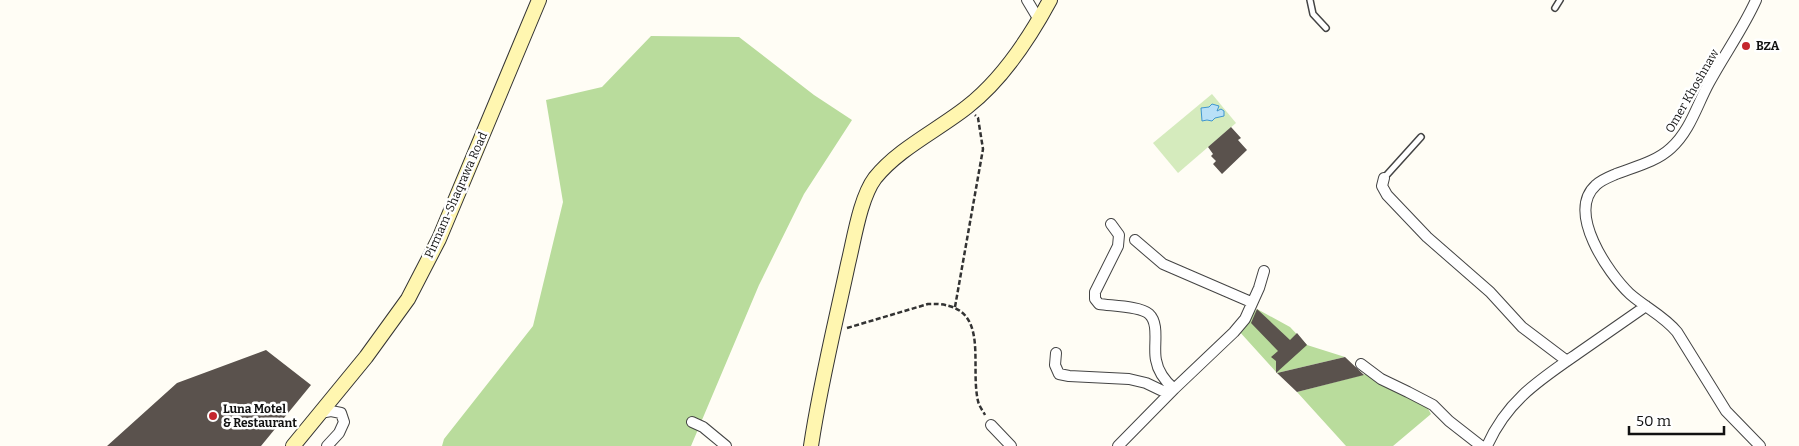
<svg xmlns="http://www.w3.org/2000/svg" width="1799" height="446" viewBox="0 0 1799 446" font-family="Bitter,serif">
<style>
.green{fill:#d5ebbd}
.forest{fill:#b9dc9c}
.water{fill:#b9e0f7;stroke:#3f96cf}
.building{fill:#5a524d}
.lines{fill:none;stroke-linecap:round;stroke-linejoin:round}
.lane-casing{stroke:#444;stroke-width:8}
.street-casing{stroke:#444;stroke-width:12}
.secondary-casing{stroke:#333;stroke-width:16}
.path{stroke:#333;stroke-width:2.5;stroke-dasharray:5 2.5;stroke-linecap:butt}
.lane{stroke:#fff;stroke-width:5}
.street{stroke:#fff;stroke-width:10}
.secondary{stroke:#fff6b0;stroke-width:14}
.poi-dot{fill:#c4262e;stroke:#fff;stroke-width:2}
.labels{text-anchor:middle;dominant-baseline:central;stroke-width:5;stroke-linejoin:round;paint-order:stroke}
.poi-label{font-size:12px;font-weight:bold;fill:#111;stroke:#fff;text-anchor:start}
.street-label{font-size:12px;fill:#111;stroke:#fff}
</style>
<rect width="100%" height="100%" fill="#fffdf5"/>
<!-- green -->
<path class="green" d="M1212 94 1236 123 1178 173 1153 143Z"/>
<!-- forest -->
<path class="forest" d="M651 36 739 37 814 95 852 120 804 194 759 285 691 446H442L444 439 533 326 563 202 546 100 602 87Z
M1257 309 1290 327 1307 345 1345 357 1277 373 1238 330Z
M1366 374 1381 384 1427 407 1431 414 1393 446H1346L1297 392Z"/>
<!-- water -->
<path class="water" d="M1212 104 1219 106 1217 111 1221 109 1224 111V116L1215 118 1212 121 1207 120 1202 121 1201 108 1209 107Z"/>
<!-- building -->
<path class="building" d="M1231 127 1241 138 1238 140 1247 150 1222 174 1213 164 1216 161 1211 156 1213 154 1208 147Z
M1257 309 1290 340 1297 333 1307 345 1276 373V361L1271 357 1278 351 1251 323Z
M266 350 311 385 261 446H107L177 383Z
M1345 357 1364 375 1297 392 1277 373Z"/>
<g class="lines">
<defs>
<path id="lane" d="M1310 0 1313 14 1326 28
M1555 8 1560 0
M1384 178 1421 137"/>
<path id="street" d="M1027 0 1039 20
M1756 0C1743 29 1724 55 1709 83 1697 105 1690 131 1671 148 1656 162 1634 167 1616 174 1609 177 1601 180 1596 185 1566 212 1608 273 1630 294 1646 308 1664 316 1677 332L1726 411 1760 446
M1384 178 1382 186 1387 195 1427 237 1490 292 1522 327 1567 361
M1111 224 1119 235 1118 246 1095 292V299L1099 304C1112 306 1140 306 1149 314 1160 324 1153 347 1156 360 1158 372 1165 381 1174 389
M1135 240 1163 264 1251 302
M1056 353 1055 365 1059 374 1069 376 1129 379 1146 383 1169 394
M1361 364 1381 379 1408 392 1433 405 1449 421 1481 446
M320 413 331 411 341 413 344 422 339 433 327 446
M692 422 703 427 726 446
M991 425 1011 446
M1118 446 1174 389 1234 332 1245 319 1259 288 1264 271
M1487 446C1507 401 1538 381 1577 354 1600 338 1623 322 1646 306"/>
<path id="secondary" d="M293 446 366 357 408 299 439 239 539 0
M811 446C820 385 835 325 848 264 854 240 860 198 875 178 898 149 938 130 967 107 1003 79 1029 39 1050 0"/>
</defs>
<!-- lane casing -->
<use href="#lane" class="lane-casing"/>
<!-- street casing -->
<use href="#street" class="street-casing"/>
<!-- secondary casing -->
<use href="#secondary" class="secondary-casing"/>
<!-- path -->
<path class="path" d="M955 307 983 149 978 118 975 115
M847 328 928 304C993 301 969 362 978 401 979 406 983 411 985 415"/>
<!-- lane -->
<use href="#lane" class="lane"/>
<!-- street -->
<use href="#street" class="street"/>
<!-- secondary -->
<use href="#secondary" class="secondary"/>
</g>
<!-- markers -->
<g class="poi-dot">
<circle cx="1746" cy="46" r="5"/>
<circle cx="213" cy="416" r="5"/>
</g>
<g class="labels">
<!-- poi labels -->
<g class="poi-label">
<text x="1756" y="46">BZA</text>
<text x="223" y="409">Luna Motel<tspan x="223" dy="14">&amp; Restaurant</tspan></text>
</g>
<!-- street labels -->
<g class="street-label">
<text transform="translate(1692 91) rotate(-60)">Omer Khoshnaw</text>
<text transform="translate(456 195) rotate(-66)">Pirmam-Shaqrawa Road</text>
</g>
</g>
<!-- scale -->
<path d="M1629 426v8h95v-8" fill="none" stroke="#111111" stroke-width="2.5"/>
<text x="1636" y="426" font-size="15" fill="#111111" stroke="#ffffff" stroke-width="4" paint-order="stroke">50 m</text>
</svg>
